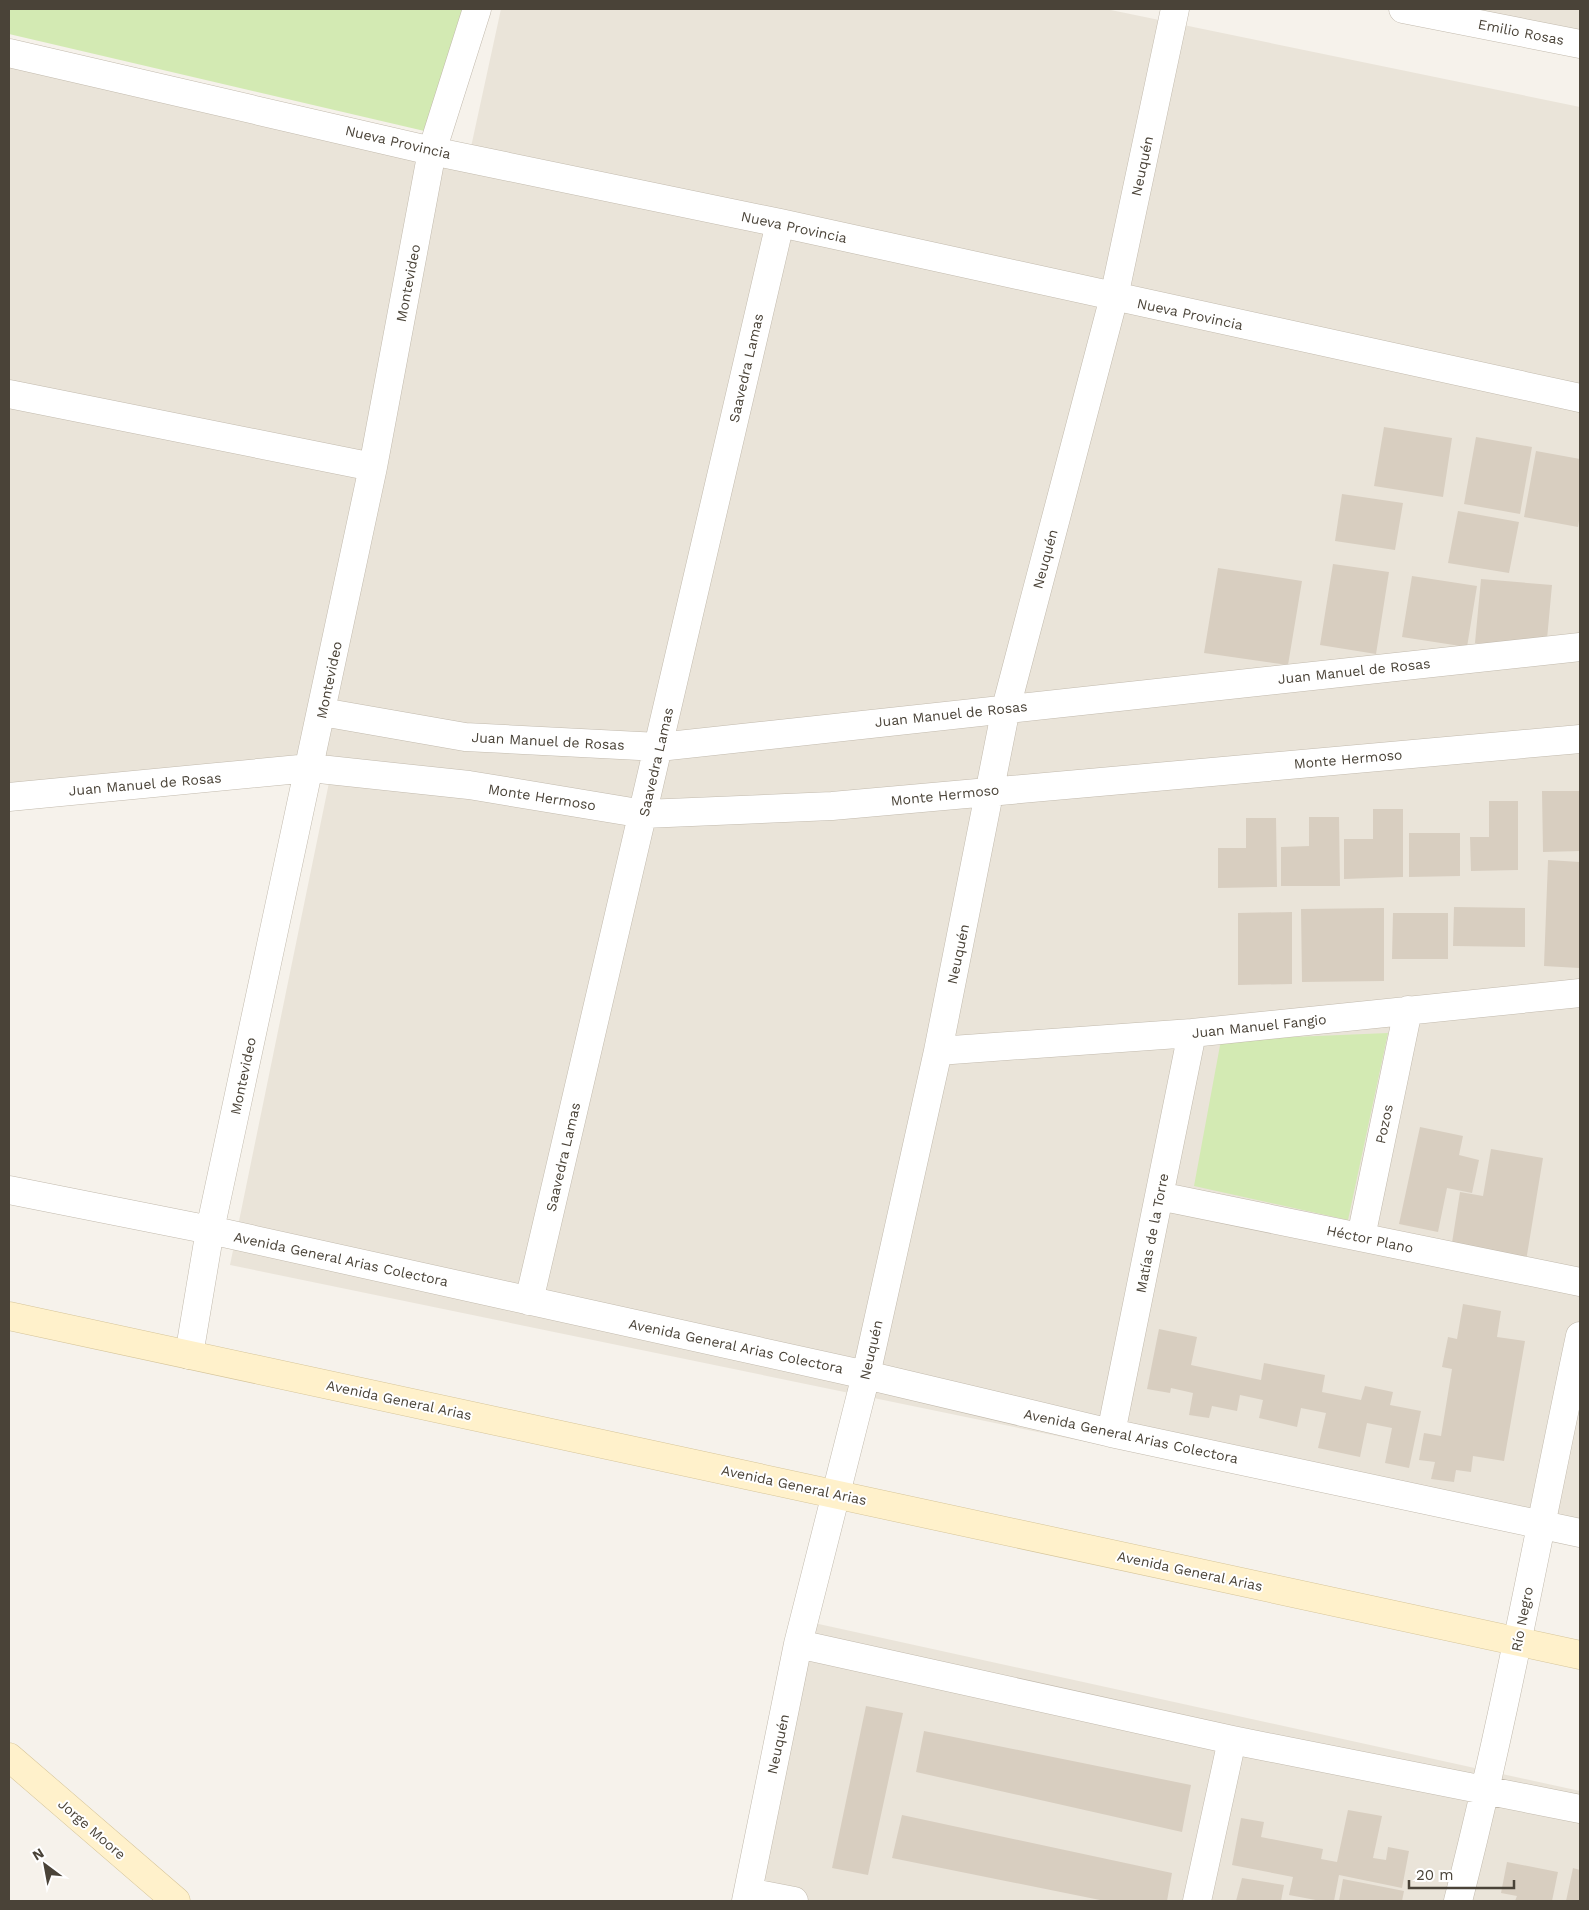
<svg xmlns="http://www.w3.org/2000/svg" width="1589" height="1910" viewBox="0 0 1589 1910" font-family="'Work Sans',sans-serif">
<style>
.residential{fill:#eae4d9}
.green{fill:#d3eab3}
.building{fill:#d8cec0}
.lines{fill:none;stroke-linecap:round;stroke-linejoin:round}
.street-casing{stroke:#c2baad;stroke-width:29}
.secondary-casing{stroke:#d6c59a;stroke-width:29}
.street{stroke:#fff;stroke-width:28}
.secondary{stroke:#fff1cb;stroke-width:28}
.labels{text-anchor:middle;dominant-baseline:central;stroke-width:4;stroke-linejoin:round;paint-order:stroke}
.street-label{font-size:14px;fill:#4a4338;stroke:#fff}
</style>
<rect width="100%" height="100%" fill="#f6f2eb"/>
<!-- residential -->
<path class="residential" d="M501 9H1106L1580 107V1544L230 1265 332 768 9 794V52L471 147Z
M1403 9H1580V44Z
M805 1621 1580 1791V1901H747Z"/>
<!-- green -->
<path class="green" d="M9 9H463L433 133 9 34Z
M1388 1033 1348 1220 1194 1186 1221 1040Z"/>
<!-- building -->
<path class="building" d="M1384 427 1452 438 1443 497 1374 486Z
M1476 437 1532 447 1520 514 1464 504Z
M1536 451 1580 459V514L1578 527 1524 517Z
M1342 494 1403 503 1395 550 1335 541Z
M1458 511 1519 522 1509 573 1448 563Z
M1333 564 1389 572 1376 654 1320 645Z
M1218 568 1302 581 1288 665 1204 653Z
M1412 576 1477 586 1467 647 1402 637Z
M1481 579 1552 585 1546 650 1475 643Z
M1542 791H1580V851L1543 852Z
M1489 801H1518V870L1471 871 1470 837H1489Z
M1373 809H1403V877L1344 879V839H1373Z
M1309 817H1339L1340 886H1281V847L1309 846Z
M1246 818H1276L1277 887 1218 888V848H1246Z
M1409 833H1460V876L1409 877Z
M1548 860 1580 862 1579 968 1544 966Z
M1454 907 1525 908V947L1453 946Z
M1384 908V981L1302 982 1301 909Z
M1292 912V984L1238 985V913Z
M1393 913H1448V959H1392Z
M1420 1127 1463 1136 1459 1155 1479 1160 1472 1193 1447 1188 1438 1232 1399 1224Z
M1491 1149 1543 1158 1526 1261 1451 1249 1460 1192 1483 1196Z
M1463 1304 1501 1311 1497 1337 1525 1341 1504 1461 1473 1456 1471 1472 1456 1470 1454 1482 1431 1479 1435 1462 1419 1460 1424 1433 1441 1436 1452 1369 1442 1367 1448 1337 1457 1339Z
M1159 1329 1197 1337 1191 1365 1261 1380 1264 1363 1325 1375 1322 1392 1361 1400 1365 1386 1393 1392 1390 1405 1421 1411 1409 1468 1385 1463 1392 1428 1367 1423 1360 1457 1318 1448 1326 1413 1301 1408 1297 1427 1259 1418 1263 1400 1240 1395 1237 1411 1212 1406 1209 1418 1189 1415 1193 1393 1171 1388 1170 1393 1147 1389Z
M866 1706 903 1713 868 1875 832 1868Z
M924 1731 1191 1785 1182 1832 916 1772Z
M1348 1810 1382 1816 1373 1858 1386 1860 1388 1847 1409 1851 1402 1888 1339 1875 1334 1901H1321L1289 1895 1293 1877 1232 1865 1241 1818 1264 1822 1261 1837 1323 1849 1321 1859 1337 1862Z
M902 1815 1172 1873 1167 1901H1105L892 1858Z
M1507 1862 1558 1872 1552 1901H1515L1517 1896 1501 1893Z
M1573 1868 1580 1870V1901H1566Z
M1242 1878 1284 1885 1281 1901H1236Z
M1343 1879 1404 1891 1402 1901H1339Z"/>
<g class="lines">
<defs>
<path id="street" d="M1403 9 1580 44
M9 53 432 151 780 223 1580 398
M9 394 373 467
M322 712 465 737 659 747 1580 647
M9 797 310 768 469 785 644 814 832 806 1580 739
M938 1051 1192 1033 1580 993
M9 1190 210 1230 866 1375 1111 1433 1580 1533
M1159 1196 1580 1282
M1361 1237 1408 1010
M529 1301 780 223
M189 1355 210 1230 373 467 432 151 477 9
M1111 1433 1192 1033
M798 1644 1232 1740 1580 1809
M748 1892 794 1901
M746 1901 798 1644 866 1375 938 1051 1006 708 1114 297 1175 9
M1197 1901 1232 1740
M1458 1901C1506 1714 1540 1524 1580 1336"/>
<path id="secondary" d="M9 1316 1580 1655
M9 1757 176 1901"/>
</defs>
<!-- street casing -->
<use href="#street" class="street-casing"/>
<!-- secondary casing -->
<use href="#secondary" class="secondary-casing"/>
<!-- street -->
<use href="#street" class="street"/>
<!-- secondary -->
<use href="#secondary" class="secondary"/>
</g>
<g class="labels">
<!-- street labels -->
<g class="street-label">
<text transform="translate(1521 32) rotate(11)">Emilio Rosas</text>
<text transform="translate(398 142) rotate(13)">Nueva Provincia</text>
<text transform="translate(1142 166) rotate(-78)">Neuquén</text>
<text transform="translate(794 227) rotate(12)">Nueva Provincia</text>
<text transform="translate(408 283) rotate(-79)">Montevideo</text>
<text transform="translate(1190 314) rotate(12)">Nueva Provincia</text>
<text transform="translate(746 368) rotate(-77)">Saavedra Lamas</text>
<text transform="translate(1045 559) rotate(-75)">Neuquén</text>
<text transform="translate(1354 671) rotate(-6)">Juan Manuel de Rosas</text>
<text transform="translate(329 680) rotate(-78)">Montevideo</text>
<text transform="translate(951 714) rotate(-6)">Juan Manuel de Rosas</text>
<text transform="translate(548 741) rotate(3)">Juan Manuel de Rosas</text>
<text transform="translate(1348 759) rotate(-5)">Monte Hermoso</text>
<text transform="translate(656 762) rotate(-77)">Saavedra Lamas</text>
<text transform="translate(145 784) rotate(-5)">Juan Manuel de Rosas</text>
<text transform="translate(945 795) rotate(-6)">Monte Hermoso</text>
<text transform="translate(542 797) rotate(9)">Monte Hermoso</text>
<text transform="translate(958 954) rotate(-78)">Neuquén</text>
<text transform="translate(1259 1026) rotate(-6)">Juan Manuel Fangio</text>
<text transform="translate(243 1076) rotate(-78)">Montevideo</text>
<text transform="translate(1384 1124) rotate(-78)">Pozos</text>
<text transform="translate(563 1157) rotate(-77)">Saavedra Lamas</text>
<text transform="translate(1152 1233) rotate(-79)">Matías de la Torre</text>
<text transform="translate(1370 1239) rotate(12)">Héctor Plano</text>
<text transform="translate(341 1259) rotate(12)">Avenida General Arias Colectora</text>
<text transform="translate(736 1346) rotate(12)">Avenida General Arias Colectora</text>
<text transform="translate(871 1350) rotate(-77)">Neuquén</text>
<text transform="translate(399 1400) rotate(12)">Avenida General Arias</text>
<text transform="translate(1131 1436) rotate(12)">Avenida General Arias Colectora</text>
<text transform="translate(794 1485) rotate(12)">Avenida General Arias</text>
<text transform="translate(1190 1571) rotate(12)">Avenida General Arias</text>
<text transform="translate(1522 1619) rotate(-79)">Río Negro</text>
<text transform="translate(778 1744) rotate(-78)">Neuquén</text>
<text transform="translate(92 1829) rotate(41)">Jorge Moore</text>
</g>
</g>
<!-- border -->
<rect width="1589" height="1910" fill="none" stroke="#4a4338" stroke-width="20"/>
<!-- north arrow -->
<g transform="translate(45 1865) rotate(328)" stroke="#ffffff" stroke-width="4" paint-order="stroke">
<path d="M0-4L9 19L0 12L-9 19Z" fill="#4a4338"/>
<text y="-8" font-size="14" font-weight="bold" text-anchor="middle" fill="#4a4338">N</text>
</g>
<!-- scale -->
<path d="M1409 1880v8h105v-8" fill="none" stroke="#4a4338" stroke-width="2.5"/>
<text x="1416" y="1880" font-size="15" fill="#4a4338" stroke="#ffffff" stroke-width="4" paint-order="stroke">20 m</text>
</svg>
